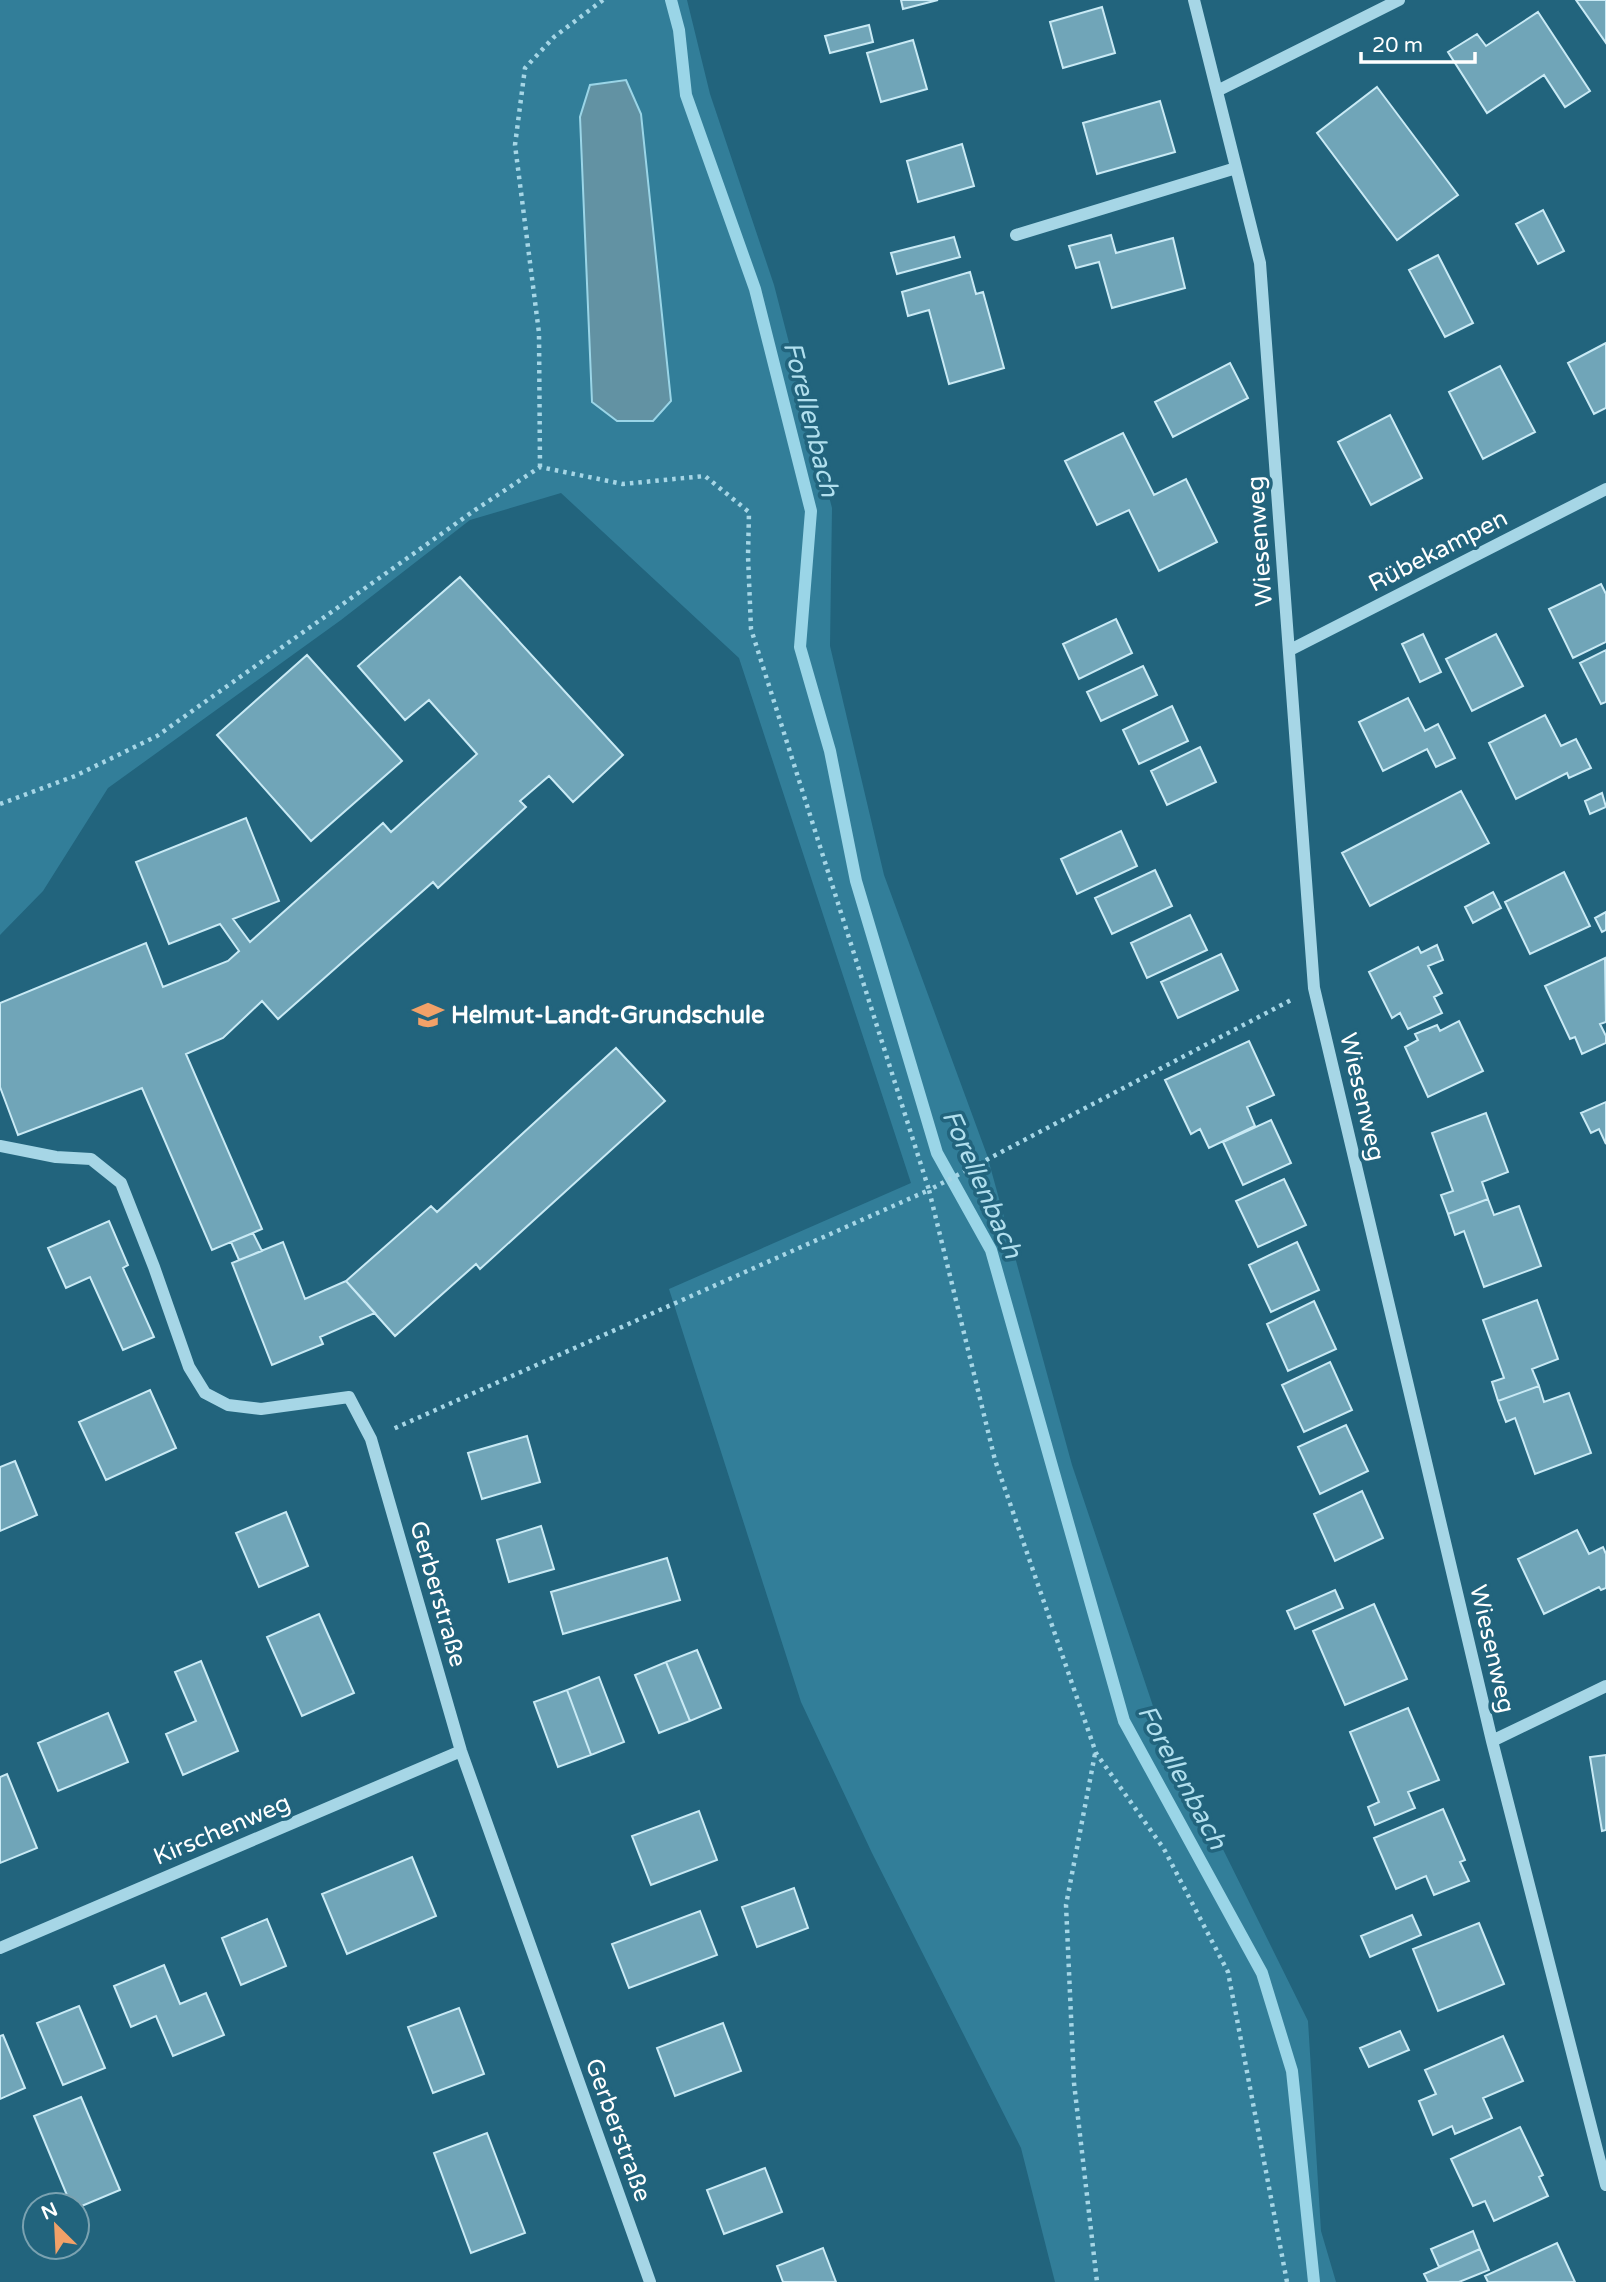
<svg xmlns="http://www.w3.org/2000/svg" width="1606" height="2282" viewBox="0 0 1606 2282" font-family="'Varela Round',sans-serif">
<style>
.green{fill:#327e99}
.water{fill:#6292a3;stroke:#9ad5e7;stroke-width:2}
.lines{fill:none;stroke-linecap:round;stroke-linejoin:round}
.stream{stroke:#9ad5e7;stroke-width:12}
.building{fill:#70a5b8;stroke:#c9eaf5;stroke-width:2}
.path{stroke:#a6d6e6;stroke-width:4.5;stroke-dasharray:3.5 5;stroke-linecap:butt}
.minor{stroke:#a6d6e6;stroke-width:12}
.labels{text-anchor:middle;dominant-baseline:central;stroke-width:7;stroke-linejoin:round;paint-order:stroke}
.street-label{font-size:24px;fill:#fff;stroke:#22647d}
.poi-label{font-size:24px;font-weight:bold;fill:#fff;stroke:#22647d;text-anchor:start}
.water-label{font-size:26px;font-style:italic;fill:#b1dfee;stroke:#22647d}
</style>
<rect width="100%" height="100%" fill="#22647d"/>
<!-- green -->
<path class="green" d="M0 0H687L710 94 774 285 832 508 830 646 884 875 987 1155 1072 1465 1155 1712 1308 2021 1321 2231 1336 2282H1055L1021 2148 872 1853 801 1702 669 1289 911 1183 739 658 561 493 470 520 341 620 108 788 43 891 0 935Z"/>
<!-- water -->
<path class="water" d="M626 80 641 114 671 401 653 421H617L592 402 580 117 590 85Z"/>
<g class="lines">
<!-- stream -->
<path class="stream" d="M671 0 679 30 686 95 755 289 811 511 800 647 830 751 856 881 937 1153 991 1250 1124 1721 1262 1973 1292 2071 1314 2282"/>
</g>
<!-- building -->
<path class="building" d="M901 0H938L903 9Z
M1576 0H1606V43Z
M1102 7 1115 53 1063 68 1050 22Z
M1538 12 1590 91 1565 107 1544 75 1487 113 1448 52 1477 34 1486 46Z
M869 25 873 42 830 53 825 36Z
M913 40 927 89 881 102 867 53Z
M1377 87 1458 195 1397 240 1317 133Z
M1160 101 1175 152 1097 174 1083 123Z
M962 144 974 186 918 202 907 161Z
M1543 210 1564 251 1538 264 1516 224Z
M1111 235 1116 253 1173 238 1185 288 1112 308 1099 262 1076 268 1069 246Z
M954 237 960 257 897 274 891 253Z
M1438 255 1473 323 1445 337 1409 270Z
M970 272 976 294 983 292 1004 368 949 384 929 310 908 316 902 292Z
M1606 343V408L1594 414 1568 363Z
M1230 363 1248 398 1173 437 1155 402Z
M1500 366 1535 432 1483 459 1449 392Z
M1390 415 1422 478 1371 505 1338 442Z
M1123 433 1154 495 1186 479 1217 542 1159 571 1129 510 1097 525 1065 461Z
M460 577 623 755 573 802 549 776 520 801 526 807 438 888 433 882 278 1019 262 1001 223 1038 186 1054 262 1229 212 1250 142 1088 18 1135 0 1087V1003L146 943 163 987 228 961 239 951 220 924 169 944 136 862 246 818 279 901 233 919 250 942 383 823 391 832 477 754 429 700 405 720 358 666Z
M1601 584 1606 594V642L1573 658 1549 609Z
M1116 619 1132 653 1079 679 1063 644Z
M1423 634 1441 672 1420 682 1402 644Z
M1496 634 1523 686 1472 711 1446 659Z
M1606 650V702L1601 704 1580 663Z
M307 655 402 761 311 841 217 735Z
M1143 666 1157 695 1101 721 1087 692Z
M1408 698 1425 731 1438 724 1455 758 1436 767 1427 749 1383 771 1359 722Z
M1172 706 1188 741 1139 764 1123 730Z
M1545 715 1561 746 1576 739 1591 768 1569 778 1567 773 1516 799 1489 743Z
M1200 747 1216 782 1167 805 1151 771Z
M1461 791 1489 843 1370 906 1342 853Z
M1602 793 1606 807 1590 814 1585 801Z
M1121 831 1137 866 1077 894 1061 859Z
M1155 870 1172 906 1112 934 1095 898Z
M1564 872 1590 926 1530 954 1505 902Z
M1493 892 1501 908 1473 923 1465 907Z
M1606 912V930L1602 932 1595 918Z
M1190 915 1207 950 1147 978 1131 943Z
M1437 945 1443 960 1428 966 1442 993 1434 997 1442 1013 1408 1029 1400 1013 1392 1018 1369 972 1418 947 1421 953Z
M1221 954 1238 990 1178 1018 1161 982Z
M1605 958 1606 1022 1600 1024 1606 1036V1043L1582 1054 1575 1037 1570 1039 1545 986Z
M1459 1021 1483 1071 1428 1097 1405 1047 1418 1040 1415 1034 1437 1025 1440 1031Z
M1249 1041 1274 1095 1247 1107 1255 1126 1209 1148 1200 1129 1191 1134 1165 1080Z
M616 1048 665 1101 480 1269 476 1264 395 1336 346 1281 431 1206 437 1212Z
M1606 1102V1144L1599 1129 1591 1133 1581 1113Z
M1486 1113 1508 1172 1482 1182 1488 1199 1448 1214 1441 1195 1453 1191 1432 1133Z
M1271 1120 1291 1163 1243 1185 1223 1142Z
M1284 1179 1306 1225 1258 1247 1236 1201Z
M1488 1199 1494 1215 1519 1206 1541 1266 1484 1287 1464 1231 1455 1235 1448 1214Z
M109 1221 128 1265 123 1268 154 1337 123 1350 90 1277 66 1288 48 1248Z
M253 1233 262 1251 239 1260 231 1242Z
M283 1242 305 1299 346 1281 375 1313 320 1337 323 1344 272 1365 232 1263Z
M1297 1242 1319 1290 1271 1312 1249 1265Z
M1537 1300 1558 1359 1532 1369 1539 1386 1498 1401 1492 1382 1504 1378 1483 1320Z
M1314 1301 1336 1349 1288 1371 1267 1324Z
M1330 1362 1352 1410 1304 1432 1282 1385Z
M1539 1386 1544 1402 1569 1393 1591 1453 1535 1474 1515 1418 1506 1422 1498 1401Z
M150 1390 176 1448 106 1480 79 1422Z
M1346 1425 1368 1471 1320 1494 1298 1447Z
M527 1436 540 1482 482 1499 468 1453Z
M15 1461 37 1515 0 1531V1467Z
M1362 1491 1383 1538 1335 1561 1314 1514Z
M286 1512 308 1566 259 1587 236 1533Z
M541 1526 554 1569 509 1582 497 1540Z
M1577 1530 1589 1554 1603 1547 1606 1554V1588L1601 1590 1599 1587 1544 1614 1518 1559Z
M667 1558 680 1600 563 1634 551 1592Z
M1335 1590 1343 1608 1295 1629 1287 1611Z
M1374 1604 1407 1679 1345 1705 1313 1631Z
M319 1614 354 1693 302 1716 267 1637Z
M697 1650 721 1708 690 1721 666 1662Z
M201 1661 238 1751 183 1775 166 1734 196 1721 175 1672Z
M666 1662 690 1721 659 1733 635 1675Z
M599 1677 624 1742 591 1755 567 1690Z
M567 1690 591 1755 558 1767 534 1702Z
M1408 1708 1439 1780 1408 1792 1415 1808 1375 1825 1368 1807 1379 1802 1350 1732Z
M108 1713 128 1762 58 1791 38 1743Z
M1606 1755V1830L1602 1831 1590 1757Z
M7 1774 37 1848 0 1863V1777Z
M1443 1809 1465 1860 1460 1862 1469 1881 1434 1895 1426 1876 1396 1889 1374 1838Z
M699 1811 717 1860 651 1885 632 1836Z
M412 1857 436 1916 347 1954 322 1894Z
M794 1888 808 1928 757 1947 742 1907Z
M700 1911 717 1955 629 1988 612 1944Z
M1412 1915 1421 1935 1370 1957 1361 1936Z
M267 1919 286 1966 241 1985 222 1938Z
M1479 1923 1504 1984 1438 2011 1413 1949Z
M164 1965 180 2004 206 1993 224 2035 173 2056 156 2016 131 2027 114 1986Z
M79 2006 105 2068 63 2085 37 2023Z
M459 2008 484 2074 433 2093 408 2027Z
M723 2023 741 2071 675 2096 657 2048Z
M1400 2031 1409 2050 1369 2067 1360 2048Z
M3 2035 25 2088 0 2099V2036Z
M1503 2036 1523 2081 1483 2098 1492 2118 1455 2134 1452 2126 1433 2135 1419 2101 1436 2094 1425 2070Z
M81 2097 120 2190 77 2208V2205H71L34 2116Z
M1520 2127 1543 2175 1539 2177 1548 2196 1494 2221 1485 2201 1473 2206 1451 2159Z
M487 2133 525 2233 471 2253 434 2153Z
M765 2168 782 2212 724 2234 707 2190Z
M1473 2231 1480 2249 1439 2267 1431 2249Z
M1557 2243 1575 2282H1488L1485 2276Z
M823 2248 836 2282H783L777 2266Z
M1480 2249 1489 2270 1459 2282H1428L1424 2274Z"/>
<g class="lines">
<!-- path -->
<path class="path" d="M540 467 539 333 515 145 525 68 554 37 603 0
M0 804 75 776 157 736 475 510 540 467 623 484 705 476 749 512 748 556 751 629 929 1190 393 1429
M1095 1754 1066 1905 1074 2083 1097 2282
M1287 2282 1228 1972 1164 1849 1096 1753 995 1460 929 1190 1293 999"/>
<!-- minor -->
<path class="minor" d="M1194 0 1260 263 1314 988 1492 1741 1606 2185
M1217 91 1399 0
M1016 235 1236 168
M1290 650 1606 489
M0 1146 56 1157 91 1159 121 1183 154 1267 189 1367 205 1393 228 1405 261 1409 349 1397 371 1439 461 1751 650 2282
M1492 1741 1606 1686
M0 1948 461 1751"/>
</g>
<!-- icons -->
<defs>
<symbol id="school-bare" viewBox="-9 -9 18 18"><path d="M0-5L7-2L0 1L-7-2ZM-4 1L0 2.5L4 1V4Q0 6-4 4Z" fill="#f2a168" stroke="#22647d" stroke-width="2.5" paint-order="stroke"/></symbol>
</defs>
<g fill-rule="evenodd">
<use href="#school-bare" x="406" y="993" width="44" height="44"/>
</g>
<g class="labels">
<!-- street labels -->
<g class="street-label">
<text transform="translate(1260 541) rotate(-94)">Wiesenweg</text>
<text transform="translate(1438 551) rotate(-27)">Rübekampen</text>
<text transform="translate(1362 1097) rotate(77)">Wiesenweg</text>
<text transform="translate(438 1594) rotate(74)">Gerberstraße</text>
<text transform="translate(1492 1649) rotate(77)">Wiesenweg</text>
<text transform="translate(222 1830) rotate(-23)">Kirschenweg</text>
<text transform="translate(618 2130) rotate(70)">Gerberstraße</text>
</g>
<!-- poi labels -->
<g class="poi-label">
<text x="451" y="1015">Helmut-Landt-Grundschule</text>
</g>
<!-- water labels -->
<g class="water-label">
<text transform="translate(811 419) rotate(76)">Forellenbach</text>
<text transform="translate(982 1184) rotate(66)">Forellenbach</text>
<text transform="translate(1182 1777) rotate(62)">Forellenbach</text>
</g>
</g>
<!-- north arrow -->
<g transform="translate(56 2226) rotate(336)"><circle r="33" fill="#22647d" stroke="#7aa2b1" stroke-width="2"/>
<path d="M0-5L12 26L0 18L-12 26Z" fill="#f2a168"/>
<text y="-10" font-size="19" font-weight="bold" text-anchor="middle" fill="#ffffff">N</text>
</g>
<!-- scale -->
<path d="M1361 52v10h114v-10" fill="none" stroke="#ffffff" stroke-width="3.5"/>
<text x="1372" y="52" font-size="21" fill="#ffffff" stroke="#22647d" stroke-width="5" paint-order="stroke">20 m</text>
</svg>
